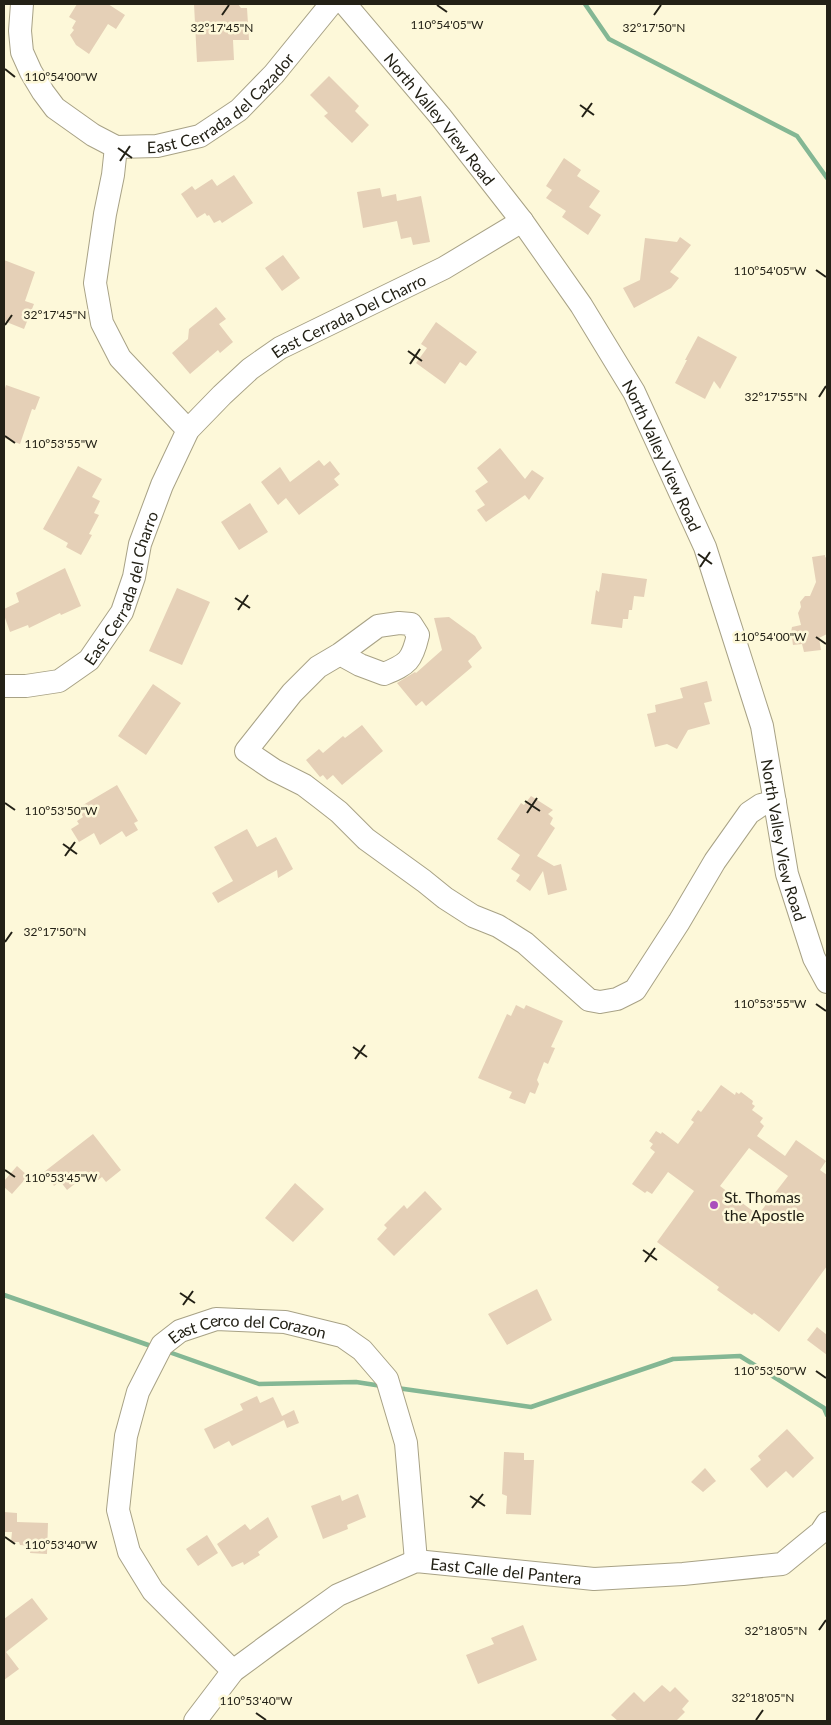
<svg xmlns="http://www.w3.org/2000/svg" width="831" height="1725" viewBox="0 0 831 1725" font-family="Lato,sans-serif">
<style>
.lines{fill:none;stroke-linecap:round;stroke-linejoin:round}
.stream{stroke:#84b794;stroke-width:4.5}
.building{fill:#e5d0b7;fill-rule:evenodd}
.minor-casing{stroke:#a8a286;stroke-width:24}
.minor{stroke:#fff;stroke-width:22}
.ticks{fill:none;stroke:#232116;stroke-width:2}
.poi-dot{fill:#aa50bc;stroke:#fdf8d9;stroke-width:2}
.labels{text-anchor:middle;dominant-baseline:central;stroke-width:5;stroke-linejoin:round;paint-order:stroke}
.street-label{font-size:16px;fill:#232116;stroke:#fdf8d9}
.poi-label{font-size:16px;fill:#232116;stroke:#fdf8d9;text-anchor:start}
.ticks-label{font-size:12px;text-anchor:middle;fill:#232116;stroke:#fdf8d9;stroke-width:5;stroke-linejoin:round;paint-order:stroke}
</style>
<rect width="100%" height="100%" fill="#fdf8d9"/>
<g class="lines">
<!-- stream -->
<path class="stream" d="M585 4 609 39 797 136 827 178
M4 1295 154 1347
M166 1351 259 1384 356 1382 382 1386
M397 1388 531 1407 673 1359 740 1356 824 1408 827 1415"/>
</g>
<!-- building -->
<path class="building" d="M77 4H108L125 15 116 29 108 24 89 54 76 45 70 35 74 30 72 28 76 21 69 17Z
M194 4H238L241 8H247L249 40H233L234 60 197 62Z
M329 76 359 106 355 111 369 125 352 143 324 116 328 113 310 95Z
M564 158 581 170 577 176 600 191 589 207 601 215 588 235 562 217 566 211 546 198 552 190 546 186Z
M234 175 253 203 222 223 220 220 214 223 209 215 207 216 205 213 197 218 181 194 192 186 195 190 212 179 217 186Z
M380 188 382 197 396 194 397 201 421 196 430 242 413 245 411 237 401 239 397 221 363 228 357 192Z
M680 237 691 245 670 272 679 278 671 288 634 308 623 288 640 280 645 238 677 242Z
M283 255 300 278 282 291 265 268Z
M4 260 35 272 25 301 34 304 24 329 4 321Z
M216 307 226 319 219 324 233 342 220 353 218 350 190 374 172 353 188 339 189 329Z
M436 322 477 352 466 366 460 362 445 384 416 363 427 348 421 344Z
M698 336 737 357 720 389 714 381 705 399 675 383 687 360H685Z
M6 385 40 397 35 410 32 409 20 444 4 438V392Z
M500 448 525 479 532 470 544 478 529 500 525 495 486 522 477 510 485 505 475 491 488 482 477 468Z
M319 460 324 466 330 461 340 474 334 479 339 485 299 515 286 498 278 505 261 482 280 467 290 482Z
M78 466 102 479 92 497 100 501 94 513 99 515 89 534 92 535 81 555 66 547 68 543 43 529Z
M250 503 268 532 239 550 221 522Z
M825 555V558L827 555V634L819 638 821 650 804 652 802 644 793 645 791 632 792 627 801 625 798 613 801 607 800 602 805 596H810L816 582 812 557Z
M65 568 81 606 61 615 60 613 29 628 28 625 10 632 4 615V609L19 602 16 593Z
M602 573 647 579 644 597 634 596 632 610H629L628 619H623L622 628 591 624 596 590 599 592Z
M177 588 210 602 182 665 149 651Z
M449 617 475 636 482 648 468 661 472 667 426 706 422 701 416 706 397 683 415 672 416 673 442 650 434 618Z
M707 681 712 701 704 703 710 724 688 730 677 749 667 744 655 747 647 714 656 712 655 705 683 698 680 688Z
M153 684 181 703 146 755 118 736Z
M362 725 383 751 342 785 333 775 327 780 323 775 320 777 306 760 319 749 323 753 343 736 345 738Z
M117 785 138 821 134 823 138 830 126 837 122 831 100 845 94 833 79 842 71 829 79 824 77 821 83 817 78 808Z
M531 796 553 810 548 814 553 818 550 824 555 828 537 856 554 866 561 864 567 890 548 895 543 871 530 891 516 881 520 875 511 869 520 855 497 839 521 803 524 805Z
M247 829 257 847 276 837 293 869 278 878 277 870 218 903 212 893 233 881 214 847Z
M516 1005 524 1009 526 1005 563 1021 551 1047 555 1048 548 1064 544 1062 537 1080 539 1084 535 1094 530 1092 525 1104 509 1098 512 1092 478 1078 507 1014 511 1016Z
M721 1085 735 1095 736 1092 739 1094 741 1092 753 1101 752 1104 755 1106 752 1110 763 1118 760 1122 764 1126 757 1136 785 1156 796 1140 826 1161 820 1170 827 1175V1266L779 1332 754 1313 752 1315 717 1290 719 1287 657 1242 694 1191 668 1172 652 1194 647 1191 645 1193 632 1184 655 1152 650 1148 653 1144 649 1141 656 1131 661 1134 662 1132 678 1144 694 1122 691 1120 698 1110 701 1112ZM749 1148 788 1176 758 1215 720 1186Z
M93 1134 121 1170 106 1182 102 1177 98 1180 91 1171 67 1190 60 1181 54 1186 44 1172Z
M17 1166 28 1176 12 1194 4 1187V1181Z
M295 1183 324 1209 293 1242 265 1218Z
M425 1191 442 1209 394 1256 377 1239 387 1228 384 1225 404 1205 407 1209Z
M537 1289 552 1320 507 1345 488 1314Z
M817 1327 827 1335V1355L807 1340Z
M257 1396 260 1403 273 1397 282 1416 294 1410 299 1423 287 1428 284 1420 232 1446 229 1441 214 1449 204 1429 243 1410 240 1404Z
M787 1429 814 1458 793 1478 786 1471 767 1488 750 1469 761 1460 758 1456Z
M504 1452 524 1453V1460H534L531 1515 506 1514 507 1496 502 1494Z
M705 1468 716 1481 703 1492 691 1482Z
M358 1494 366 1517 347 1525 348 1529 323 1539 311 1506 340 1495 342 1501Z
M4 1512 17 1513V1522L48 1523 47 1554 30 1553 31 1546 20 1545 19 1542H11L12 1532H4Z
M268 1517 278 1537 258 1552 260 1555 244 1565 243 1562 232 1567 217 1544 245 1524 250 1530Z
M207 1535 218 1553 198 1566 186 1549Z
M32 1598 48 1619 6 1652 19 1669 4 1680V1619Z
M523 1625 537 1660 478 1684 466 1655 494 1644 491 1638Z
M662 1685 670 1692 675 1687 689 1701 682 1709 685 1712 676 1721H618L611 1715 634 1692 644 1702Z"/>
<g class="lines">
<defs>
<g id="minor">
<path id="s1" d="M22 4 20 31 22 52 31 72 43 92 55 108 93 135 116 147 157 146 200 136 239 110 274 74 331 4"/>
<path id="s2" d="M345 4 440 116 522 221 581 305 634 392 705 547 762 726 787 874 814 958 827 982"/>
<path d="M116 147 113 175 105 214 95 283 102 323 120 358 188 430"/>
<path d="M340 654 360 665 384 674C408 664 412 661 418 635L411 624 399 623 378 626 340 654 318 667 292 693 246 751 274 770 304 785 321 798 339 812 366 839 424 881 445 898 473 916 498 926 525 943 589 1000 600 1002 617 999 635 990 679 922 715 861 749 813 761 805 775 802"/>
<path id="s3" d="M4 686H26L59 681 89 660 122 612 134 577 140 544 162 485 188 430 222 395 250 369 280 348 444 268 522 221"/>
<path id="s4" d="M233 1671 153 1591 129 1552 118 1510 126 1436 138 1392 162 1345 180 1331 216 1319 285 1322 342 1336 362 1350 387 1379 406 1443 416 1561"/>
<path id="s5" d="M195 1721 233 1671 271 1643 338 1595 416 1561 594 1579 683 1574 782 1564 821 1532 827 1523"/>
</g>
</defs>
<!-- minor casing -->
<use href="#minor" class="minor-casing"/>
<!-- minor -->
<use href="#minor" class="minor"/>
</g>
<!-- ticks -->
<path class="ticks" d="M437 5 447 12M222 15 229 5M654 15 661 5M5 69 15 77M580 105 594 115M582 117 592 103M118 148 132 158M120 161 130 146M816 270 826 277M5 325 12 315M408 351 422 361M410 364 420 349M819 397 826 386M5 436 15 443M698 554 712 564M700 567 710 552M235 598 250 608M238 610 248 595M816 637 826 644M525 801 540 811M5 803 15 810M527 813 537 798M63 844 77 854M65 856 75 842M5 942 12 932M816 1004 826 1011M353 1047 367 1057M355 1059 365 1045M5 1170 15 1177M643 1250 657 1260M645 1262 655 1248M180 1293 195 1303M183 1305 193 1291M816 1371 826 1378M470 1496 485 1506M472 1508 483 1494M5 1537 15 1544M819 1630 826 1620M256 1713 266 1720M756 1720 763 1710"/>
<!-- markers -->
<circle class="poi-dot" cx="714" cy="1205" r="5"/>
<g class="labels">
<!-- street labels -->
<g class="street-label">
<text stroke="none"><textPath href="#s1" startOffset="305">East Cerrada del Cazador</textPath></text>
<text stroke="none"><textPath href="#s2" startOffset="149">North Valley View Road</textPath></text>
<text stroke="none"><textPath href="#s3" startOffset="544">East Cerrada Del Charro</textPath></text>
<text stroke="none"><textPath href="#s2" startOffset="554">North Valley View Road</textPath></text>
<text stroke="none"><textPath href="#s3" startOffset="172">East Cerrada del Charro</textPath></text>
<text stroke="none"><textPath href="#s2" startOffset="959">North Valley View Road</textPath></text>
<text stroke="none"><textPath href="#s4" startOffset="466">East Cerco del Corazon</textPath></text>
<text stroke="none"><textPath href="#s5" startOffset="368">East Calle del Pantera</textPath></text>
</g>
<!-- poi labels -->
<g class="poi-label">
<text x="724" y="1196">St. Thomas<tspan x="724" dy="18">the Apostle</tspan></text>
</g>
</g>
<g class="ticks-label">
<text x="447" y="29">110°54'05"W</text>
<text x="222" y="32">32°17'45"N</text>
<text x="654" y="32">32°17'50"N</text>
<text x="61" y="81">110°54'00"W</text>
<text x="770" y="275">110°54'05"W</text>
<text x="55" y="319">32°17'45"N</text>
<text x="776" y="401">32°17'55"N</text>
<text x="61" y="448">110°53'55"W</text>
<text x="770" y="641">110°54'00"W</text>
<text x="61" y="815">110°53'50"W</text>
<text x="55" y="936">32°17'50"N</text>
<text x="770" y="1008">110°53'55"W</text>
<text x="61" y="1182">110°53'45"W</text>
<text x="770" y="1375">110°53'50"W</text>
<text x="61" y="1549">110°53'40"W</text>
<text x="776" y="1635">32°18'05"N</text>
<text x="763" y="1702">32°18'05"N</text>
<text x="256" y="1705">110°53'40"W</text>
</g>
<!-- border -->
<rect width="831" height="1725" fill="none" stroke="#232116" stroke-width="10"/>
</svg>
